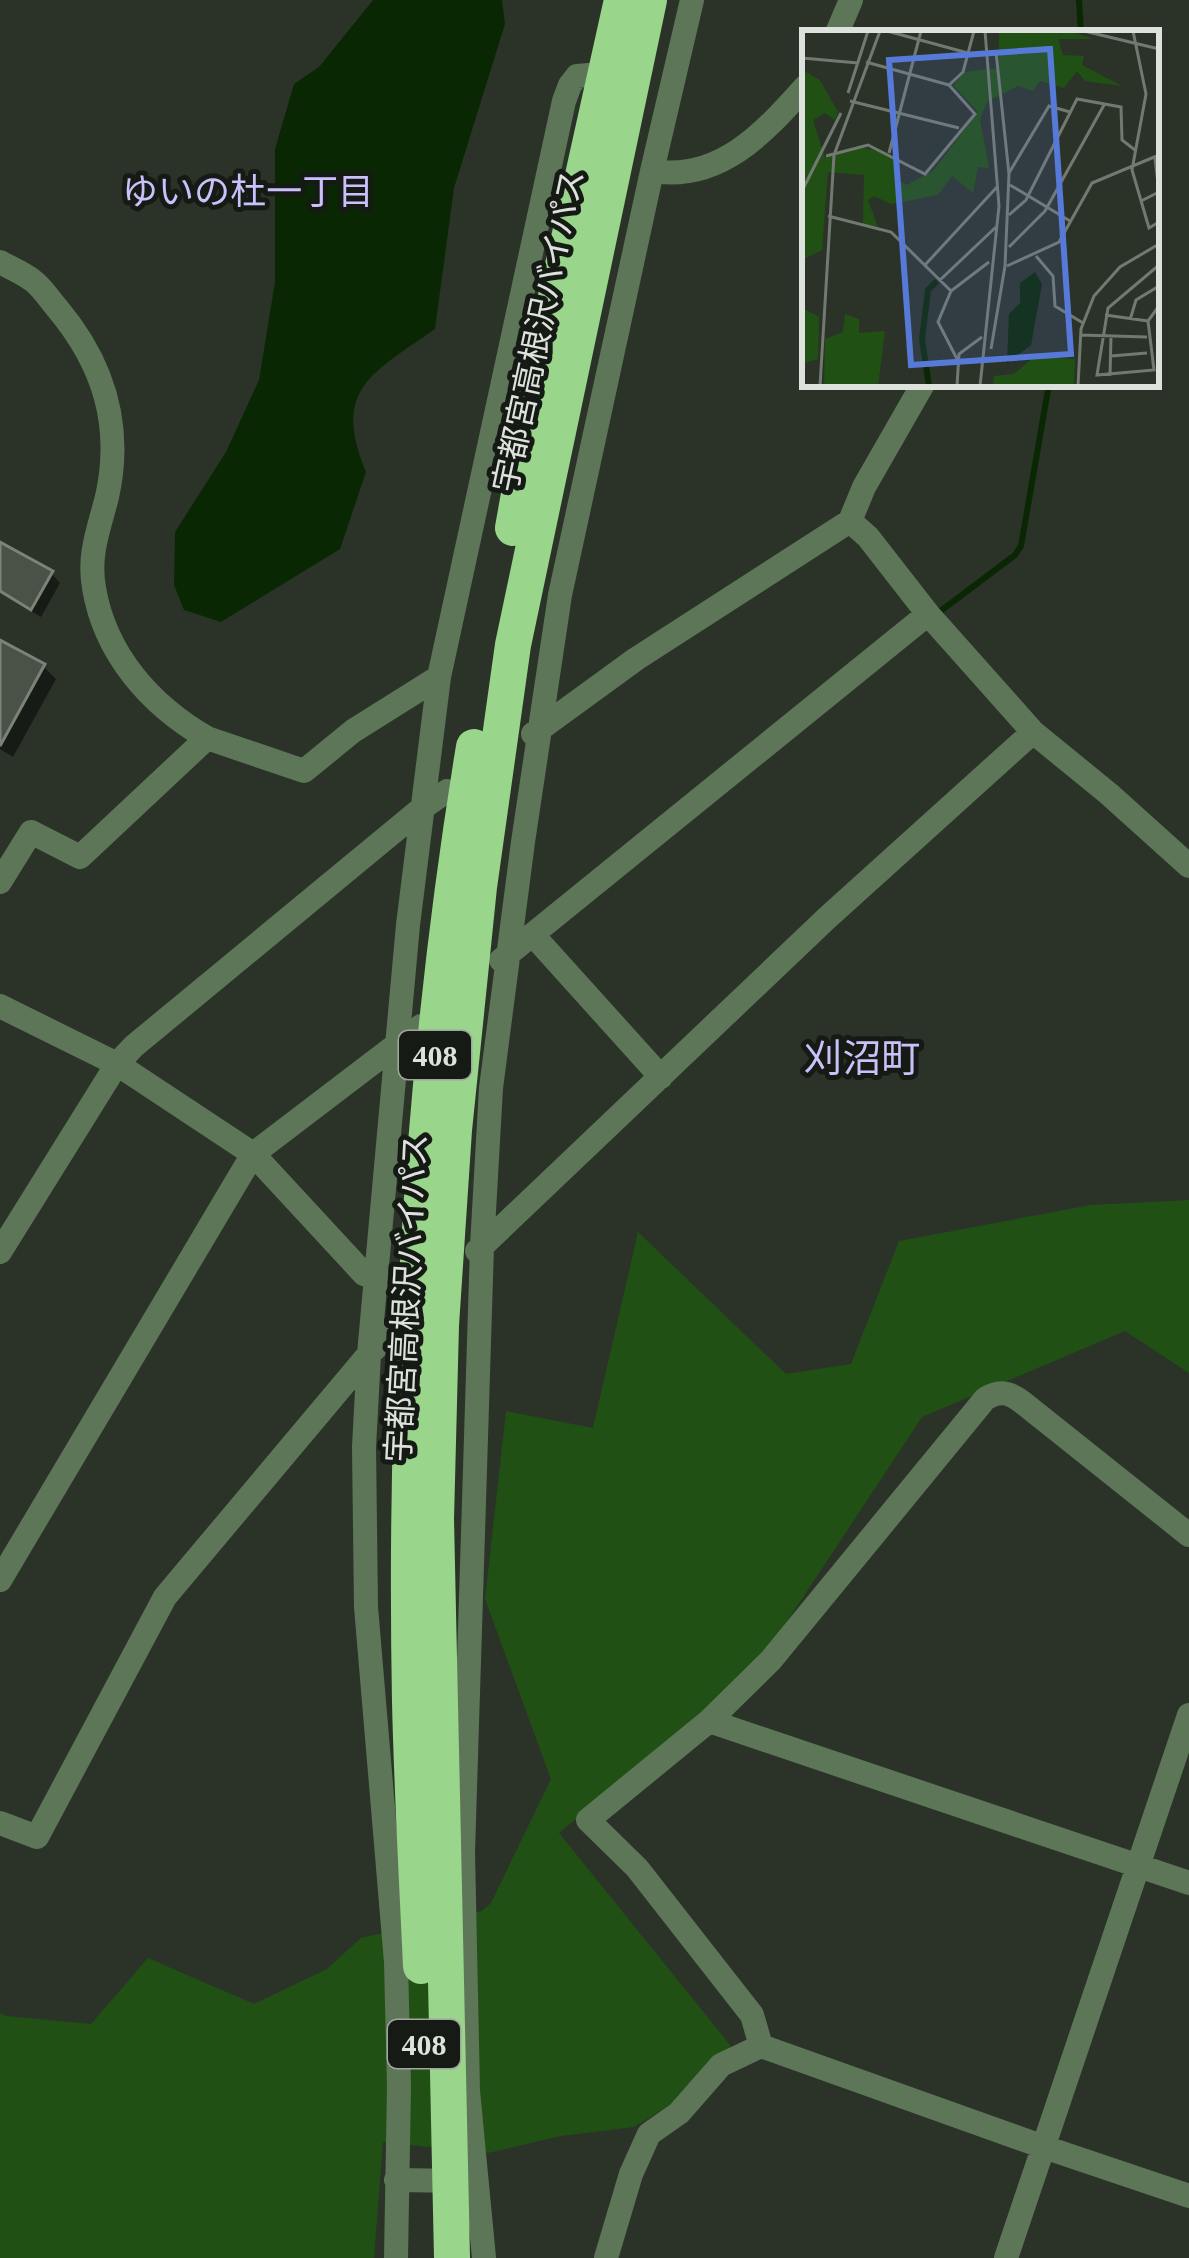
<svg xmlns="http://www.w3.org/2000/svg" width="1189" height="2258" viewBox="0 0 1189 2258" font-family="'Times New Roman','Noto Sans JP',serif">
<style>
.green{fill:#215015}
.water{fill:#0a2703}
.shadow{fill:#0007}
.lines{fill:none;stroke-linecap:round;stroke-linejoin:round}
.stream{stroke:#0a2703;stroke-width:6}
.building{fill:#4a5248;stroke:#7a8378;stroke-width:3}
.minor{stroke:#5e7658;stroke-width:24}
.highway{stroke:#99d58b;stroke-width:36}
.labels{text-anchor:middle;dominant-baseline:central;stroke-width:10;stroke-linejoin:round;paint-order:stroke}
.shield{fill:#161a15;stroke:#a1a6a0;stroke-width:3}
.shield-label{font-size:30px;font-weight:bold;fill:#dde2dc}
.street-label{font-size:33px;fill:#dde2dc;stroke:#161a15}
.neighbourhood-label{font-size:36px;fill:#c8c1fa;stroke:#161a15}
.quarter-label{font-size:39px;fill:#c8c1fa;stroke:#161a15}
.inset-river{fill:none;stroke:#0a2703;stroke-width:6}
.inset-road{fill:none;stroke:#727971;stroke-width:3}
.view{fill:#577ad9;fill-opacity:0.15;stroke:#577ad9;stroke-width:6}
.inset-edge{fill:none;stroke:#dde2dc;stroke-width:6}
</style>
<rect width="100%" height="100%" fill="#2b3329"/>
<!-- green -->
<path class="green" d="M1189 1200V1373L1125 1331 922 1417 751 1676 559 1833 730 2045 735 2065 634 2127 561 2136 488 2153 383 2142 374 2258H0V2013L6 2016 91 2024 148 1958 254 2004 327 1969 361 1938 482 1911 491 1903 551 1779 485 1599 506 1411 593 1428 638 1232 786 1374 851 1364 899 1241 1091 1205Z"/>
<!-- water -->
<path class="water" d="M373 0H502L505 24 454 188 435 329C373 373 331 388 366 472L340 549 221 622 184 610 174 585 175 532 226 452 259 380 275 282V149L294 84 319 67Z"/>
<!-- shadow -->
<path class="shadow" d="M0 546 51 573 60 583 41 617 0 592Z
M0 643 43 666 56 679 13 757 0 749Z"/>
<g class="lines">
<!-- stream -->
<path class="stream" d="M1079 0 1081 33
M938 613 1015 555 1021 546 1049 384"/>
</g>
<!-- building -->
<path class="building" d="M0 542 53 571 31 610 0 591Z
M0 640 45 664 0 746Z"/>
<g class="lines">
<!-- minor -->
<path class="minor" d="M837 33 851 0
M652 171C719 182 763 134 805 87
M0 262C11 268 23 273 32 280 42 287 49 299 57 308 104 364 123 425 107 497 99 529 88 554 94 588 105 654 150 705 207 738
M850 521 868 537 928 614 1033 732 1109 794 1189 866
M533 734 636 659 850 521 864 487 923 384
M0 882 31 832 80 857 207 738 304 771 353 731 439 677
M533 935 661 1077
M501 960 928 614
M0 1006 117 1064 253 1154 364 1274 376 1279
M477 1251 827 918 1033 732
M0 1252 117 1064 134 1046 421 809 447 791
M0 1580 253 1154 421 1026
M709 1721 1189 1883
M0 1823 37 1837 165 1597 369 1354 397 1327
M761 2046 1044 2147 1189 2196
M396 2180 461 2181
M396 2258 399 2086 396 1962 366 1607 364 1447 369 1354 408 925 439 677 564 101 570 85 577 76 589 75
M484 2258 468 2091 463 1852 482 1246 491 1088 523 842 560 595 652 171 692 0
M606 2258 631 2174 649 2134 679 2113 721 2065 761 2046 752 2015 637 1868 588 1820 709 1721 771 1660 985 1399C999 1390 1009 1392 1022 1402L1189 1535
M1006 2258 1189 1715"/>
<!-- highway -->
<path class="highway" d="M513 528 546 342 622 0
M421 1966C417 1878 412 1790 410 1702 404 1383 422 1062 474 747
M452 2258 436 1519 441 1325 454 1130 479 887 513 645 649 0"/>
</g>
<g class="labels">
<!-- shield labels -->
<g class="shield">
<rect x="399" y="1031" width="72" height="48" rx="9"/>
<rect x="388" y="2020" width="72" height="48" rx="9"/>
</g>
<g class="shield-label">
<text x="435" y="1055">408</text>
<text x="424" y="2044">408</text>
</g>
<!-- street labels -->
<g class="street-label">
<text transform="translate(539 331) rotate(-78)">宇都宮高根沢バイパス</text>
<text transform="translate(407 1298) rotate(-87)">宇都宮高根沢バイパス</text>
</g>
<!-- neighbourhood labels -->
<g class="neighbourhood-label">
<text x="248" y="192">ゆいの杜一丁目</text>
</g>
<!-- quarter labels -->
<g class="quarter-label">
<text x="862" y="1058">刈沼町</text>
</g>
</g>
<!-- overview -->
<g transform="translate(802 30)">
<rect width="357" height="357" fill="#2b3329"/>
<path d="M197 1H268L291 9H256L261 25 282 26 280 35 320 56 283 51 275 41 262 58 238 51 231 61 216 56 185 72 178 89 187 138 176 137 171 163 150 146 136 165 89 174 72 166 66 170 76 197 61 194 62 145 26 142 20 220 0 230V40L18 50 36 82 33 90 23 83 11 90 23 128 58 117 80 122 98 134 92 148 105 155 131 141 176 82 151 55 163 42 197 38ZM0 261 2 279 17 287 16 329 0 334ZM43 284 57 289V303L83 301 76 356H22L23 309 41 302ZM232 327 273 329 272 355 191 356 192 346 212 344Z" fill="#215015"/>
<path d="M233 242 240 254 229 315 205 333 207 284 218 273V253Z" fill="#0a2703"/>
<path class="inset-river" d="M127 356 120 309 126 260 135 251"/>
<path class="inset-road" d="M85 1 166 23M282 1 357 19M331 1 344 64 330 140 347 198 357 192M0 28 56 33M64 32 147 55M46 63 66 1M48 71 157 98M87 123 119 1M24 126 66 115 123 144 173 84 147 55 161 42 172 1M207 143 247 76 268 82M208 155 268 191M0 161 39 83M339 171 357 162 353 128M207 185 224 170 275 69 319 77 320 110 333 120M26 186 89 202 149 261M207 217 243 181 302 75M234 226 251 246 253 276 281 293M123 235 195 157M357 235 306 278 295 345 352 340 346 291 357 276M205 236 257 212 290 153 357 125M138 250 194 197M303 285 346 291M328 290 334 270 357 256M278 305 345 307M189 319 203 236 207 144 194 22M309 326 345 323M155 329 136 292 149 261 187 232M308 346 309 306M18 356 32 125 78 1M155 356 157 324 180 307M178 356 197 176 183 1M276 356 279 299 292 266 318 237 357 214"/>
<path class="view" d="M248 19 269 324 109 335 87 30Z"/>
<rect width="357" height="357" class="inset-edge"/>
</g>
</svg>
